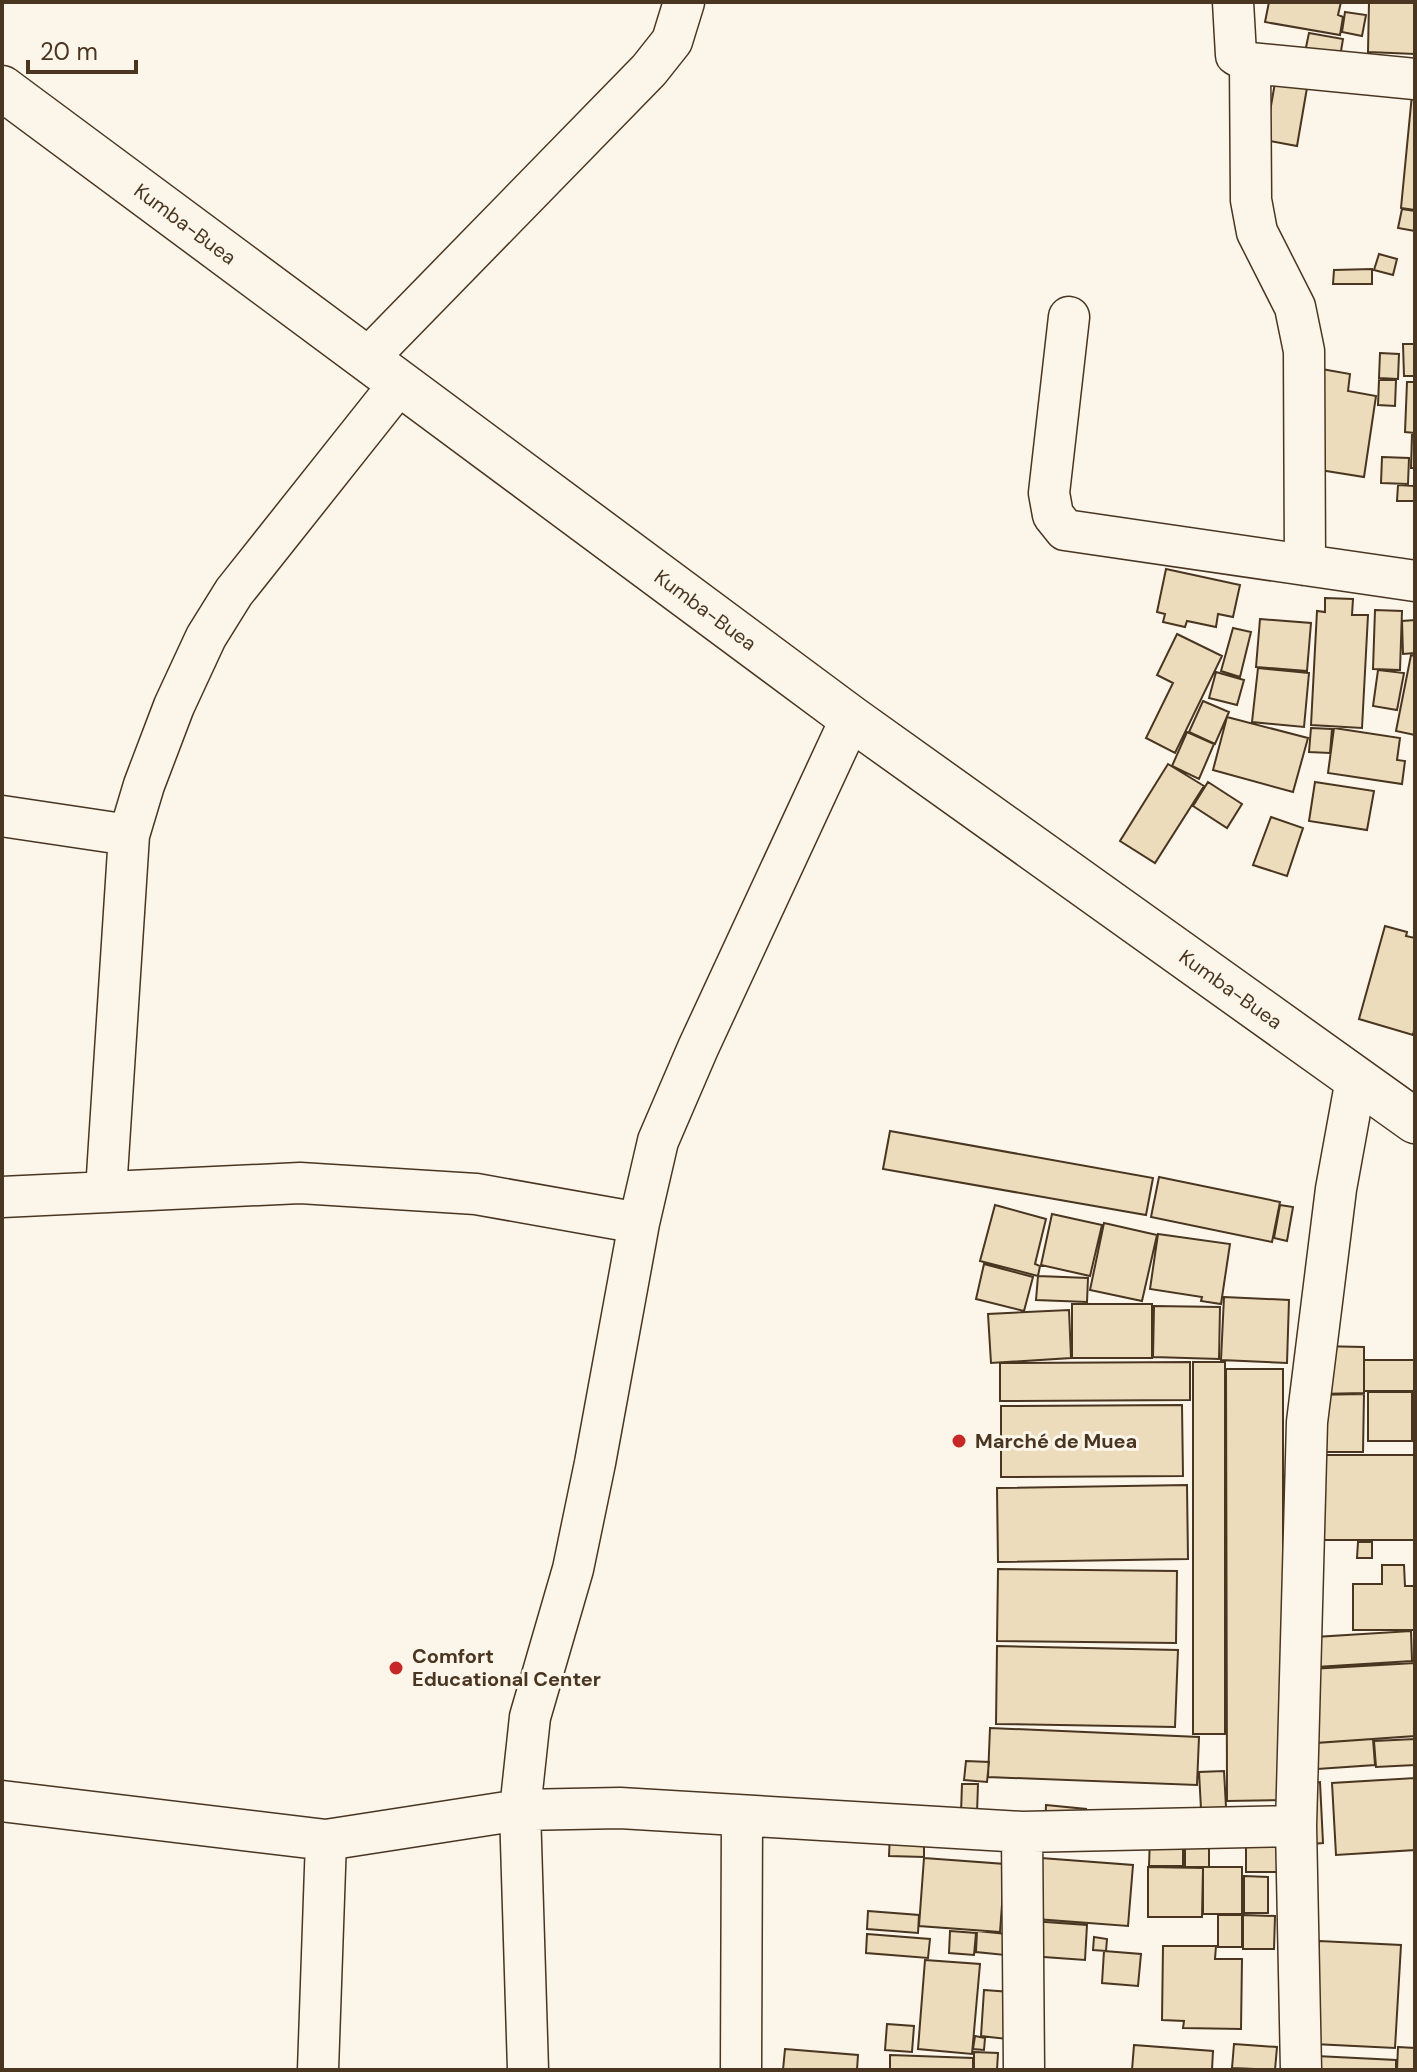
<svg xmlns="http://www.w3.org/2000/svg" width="1417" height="2072" viewBox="0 0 1417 2072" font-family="'DM Sans',sans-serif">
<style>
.building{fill:#ecdcbc;stroke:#4a3520;stroke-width:2}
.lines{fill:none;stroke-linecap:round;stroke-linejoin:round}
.minor-casing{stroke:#4a3520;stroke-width:43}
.highway-casing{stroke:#4a3520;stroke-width:47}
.minor{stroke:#fbf6e9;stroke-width:40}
.highway{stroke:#fbf6e9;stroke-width:44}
.poi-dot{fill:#c62828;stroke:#fbf6e9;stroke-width:3}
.labels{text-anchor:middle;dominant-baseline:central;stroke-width:6;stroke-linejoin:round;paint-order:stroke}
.street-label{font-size:20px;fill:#4a3520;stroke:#fbf6e9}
.poi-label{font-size:20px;font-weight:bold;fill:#4a3520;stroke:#fbf6e9;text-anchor:start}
</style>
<rect width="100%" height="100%" fill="#fbf6e9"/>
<!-- building -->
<path class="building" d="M1269 2H1341L1338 15 1343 17 1340 35 1265 22Z
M1369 2H1415V54L1368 52Z
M1345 12 1366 15 1362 36 1342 32Z
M1309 33 1343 39 1340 57 1305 52Z
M1276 77 1308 82 1297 146 1265 140Z
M1413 84H1415V210L1401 208Z
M1402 209 1415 211V231L1398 228Z
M1379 254 1397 259 1393 275 1374 270Z
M1372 269V284H1333L1334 270Z
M1403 344H1415V376H1404Z
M1380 353 1399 354 1398 379 1379 378Z
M1316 368 1350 374 1348 391 1376 396 1364 477 1301 467Z
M1379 380H1396L1395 406 1378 405Z
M1407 382H1415V433L1405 432Z
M1412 434H1415V468H1411Z
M1382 457 1409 458 1408 484 1381 483Z
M1415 471V501H1397L1398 485 1414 486Z
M1166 569 1240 585 1233 617 1218 614 1216 627 1187 621 1185 627 1163 622 1165 614 1157 612Z
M1325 598 1353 599 1352 615H1368L1362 728 1311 725 1317 611 1325 612Z
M1375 610 1402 611 1400 670 1373 669Z
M1260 619 1311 623 1307 671 1256 667Z
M1415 620V653L1403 654 1402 621Z
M1233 628 1251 632 1240 677 1221 671Z
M1177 634 1222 656 1175 753 1146 738 1173 683 1157 675Z
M1411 655 1415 656V735L1396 731Z
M1258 668 1309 673 1304 727 1252 722Z
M1378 670 1404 673 1397 710 1373 706Z
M1216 672 1244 680 1237 705 1209 698Z
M1203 701 1229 712 1215 744 1189 732Z
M1227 717 1308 738 1293 792 1213 770Z
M1311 728 1332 729 1330 753 1309 752Z
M1334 728 1400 738 1397 760 1405 761 1402 784 1328 773Z
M1187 732 1214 744 1199 779 1172 766Z
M1168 764 1204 786 1155 863 1120 841Z
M1208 782 1242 804 1227 828 1193 806Z
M1315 782 1374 791 1367 830 1309 821Z
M1271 817 1303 828 1287 876 1253 865Z
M1385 926 1407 932 1406 936 1415 938V1026L1413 1035 1359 1019Z
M890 1131 1153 1178 1146 1215 883 1169Z
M1159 1177 1280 1202 1272 1242 1151 1217Z
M995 1205 1046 1219 1035 1264 1040 1266 1038 1276 980 1261Z
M1280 1205 1293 1207 1287 1241 1274 1238Z
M1052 1214 1102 1225 1090 1276 1041 1265Z
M1104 1223 1157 1235 1142 1301 1090 1290Z
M1158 1234 1230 1244 1221 1304 1201 1301 1202 1297 1150 1289Z
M984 1264 1033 1277 1024 1311 976 1299Z
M1038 1276 1088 1278 1087 1302 1036 1300Z
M1224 1297 1289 1300 1287 1363 1221 1360Z
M1072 1304H1152V1358H1072Z
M1154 1306 1220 1307 1219 1359 1153 1357Z
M1069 1310 1071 1358 991 1363 988 1314Z
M1317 1346 1364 1347V1393L1318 1394Z
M1364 1360H1415V1391H1364Z
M1190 1362V1400L1000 1401V1363Z
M1193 1362H1225V1734H1193Z
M1226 1369H1283V1800L1227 1801Z
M1368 1392H1412V1441H1368Z
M1364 1394 1363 1452H1311L1312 1395Z
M1182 1405 1183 1476 1001 1477V1406Z
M1315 1455H1415V1540H1315Z
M1187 1485 1188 1559 998 1562 997 1488Z
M1358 1542H1372V1558H1357Z
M1382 1565H1404L1405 1586H1415V1630H1353V1584H1382Z
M998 1569 1177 1571 1176 1643 997 1641Z
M1411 1631 1412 1661 1316 1667 1315 1637Z
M997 1646 1178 1650 1175 1727 996 1724Z
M1415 1663V1736L1315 1743 1310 1669Z
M990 1728 1199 1737 1197 1785 988 1777Z
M1373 1739 1375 1765 1303 1770 1302 1744Z
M1415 1739V1765L1376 1767 1374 1741Z
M966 1761 989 1762 987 1782 964 1780Z
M1224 1771 1226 1807 1201 1809 1199 1772Z
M1415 1778V1850L1336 1855 1332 1783Z
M1320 1782 1323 1843 1300 1845 1297 1784Z
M962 1784H978L977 1813H961Z
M1046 1805 1086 1809 1084 1831 1045 1828Z
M890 1832 924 1833V1857L889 1856Z
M1246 1836H1283V1872H1246Z
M1150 1837H1183V1866H1149Z
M1185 1843H1209V1867H1185Z
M924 1858 1005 1864 1000 1932 919 1926Z
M1041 1858 1133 1865 1128 1926 1036 1919Z
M1148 1867 1203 1868 1202 1917H1148Z
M1203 1867H1242V1914H1203Z
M1244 1876 1268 1877V1913H1244Z
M868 1911 919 1915 918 1933 867 1929Z
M1218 1915H1242V1947H1218Z
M1243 1915 1275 1916 1274 1949H1243Z
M1032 1921 1087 1925 1085 1960 1030 1956Z
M950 1931 976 1933 974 1955 949 1953Z
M977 1931 1007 1934 1005 1955 976 1952Z
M867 1934 930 1939 928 1958 866 1953Z
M1094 1937 1107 1939 1106 1951 1093 1950Z
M1319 1941 1401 1945 1395 2048 1314 2044Z
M1163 1946H1216L1215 1959H1242L1241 2029 1183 2028 1184 2021 1162 2020Z
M1104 1951 1141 1954 1138 1986 1102 1983Z
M925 1960 980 1964 972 2054 918 2049Z
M984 1990 1011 1992 1007 2039 981 2036Z
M887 2024 914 2026 912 2052 885 2050Z
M975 2036 985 2038 984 2050 973 2049Z
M1234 2044 1277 2047 1275 2070 1232 2068Z
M1134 2045 1213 2051 1212 2070H1132Z
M1398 2047 1415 2048V2070H1397Z
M785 2049 858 2055 857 2070H783Z
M974 2052 998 2053 997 2070H974Z
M890 2055 973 2058V2070H890Z
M1316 2056 1396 2060V2070H1315Z"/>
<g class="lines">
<defs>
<path id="minor" d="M1233 2 1236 55 1250 63 1415 79
M1250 63 1251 200 1257 232 1295 307 1304 351 1305 565
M1069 317 1049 493 1053 515 1065 530 1415 581
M367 359 649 70 672 41 684 2
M2 816 129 835
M106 1191 129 835 144 785 174 706 206 637 234 592 400 383
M2 1197 300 1183 476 1194 639 1223
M2 1801 326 1840 520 1810 620 1808 1022 1832 1296 1826
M1022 1832 1024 2070
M318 2070 326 1840
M528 2070 520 1810 530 1717 573 1569 595 1463 639 1223 658 1141 698 1048 851 718
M741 2070 742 1816
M1301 2070 1296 1826 1307 1422 1336 1189 1356 1079"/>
<g id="highway">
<path id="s1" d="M2 88 851 718 1415 1121"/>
</g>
</defs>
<!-- minor casing -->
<use href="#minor" class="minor-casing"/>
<!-- highway casing -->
<use href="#highway" class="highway-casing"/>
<!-- minor -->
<use href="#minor" class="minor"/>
<!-- highway -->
<use href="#highway" class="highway"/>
</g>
<!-- markers -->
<g class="poi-dot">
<circle cx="959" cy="1441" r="8"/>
<circle cx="396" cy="1668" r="8"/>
</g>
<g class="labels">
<!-- street labels -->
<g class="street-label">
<text stroke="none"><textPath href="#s1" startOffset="228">Kumba-Buea</textPath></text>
<text stroke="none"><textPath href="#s1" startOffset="876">Kumba-Buea</textPath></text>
<text stroke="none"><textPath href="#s1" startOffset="1524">Kumba-Buea</textPath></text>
</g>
<!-- poi labels -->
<g class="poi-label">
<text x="975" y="1441">Marché de Muea</text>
<text x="412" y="1656">Comfort<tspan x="412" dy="23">Educational Center</tspan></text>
</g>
</g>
<!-- border -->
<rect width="1417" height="2072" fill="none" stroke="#4a3520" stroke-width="8"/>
<!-- scale -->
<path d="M28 60v12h108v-12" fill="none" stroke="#4a3520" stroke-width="4"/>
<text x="40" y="60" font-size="24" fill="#4a3520" stroke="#fbf6e9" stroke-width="6" paint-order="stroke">20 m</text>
</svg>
